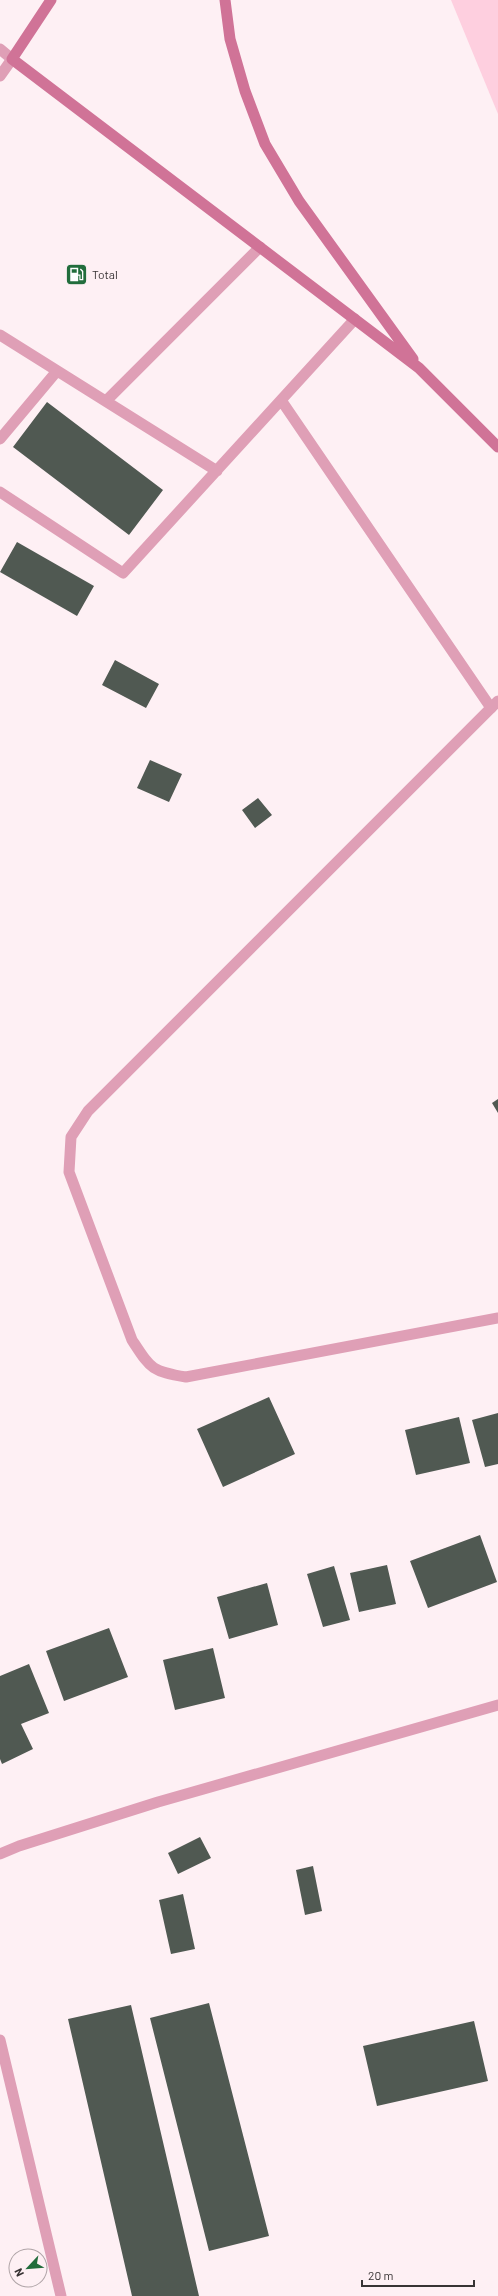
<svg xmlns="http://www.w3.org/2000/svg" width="498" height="2296" viewBox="0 0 498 2296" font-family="Barlow,sans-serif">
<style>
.green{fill:#fecfdf}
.building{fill:#505952}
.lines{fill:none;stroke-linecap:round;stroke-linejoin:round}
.service{stroke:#df9fb6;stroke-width:11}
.minor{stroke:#df9fb6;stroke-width:11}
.tertiary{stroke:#df9fb6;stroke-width:11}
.secondary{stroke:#d07397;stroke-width:11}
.labels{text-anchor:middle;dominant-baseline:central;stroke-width:4;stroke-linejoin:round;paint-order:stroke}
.poi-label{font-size:12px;fill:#383334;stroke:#fef0f4;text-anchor:start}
</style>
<rect width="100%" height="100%" fill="#fef0f4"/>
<!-- green -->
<path class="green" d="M451 0H498V114Z"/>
<!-- building -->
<path class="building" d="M47 402 163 490 129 535 13 447Z
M17 542 94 586 77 616 0 572Z
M115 660 159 684 146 708 102 685Z
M150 760 182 774 169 802 137 788Z
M258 798 272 815 255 828 242 810Z
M498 1099V1113L492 1103Z
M269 1397 295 1454 223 1487 197 1429Z
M498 1413V1464L485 1467 472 1420Z
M459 1417 470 1463 416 1475 405 1430Z
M480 1535 497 1582 428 1608 410 1561Z
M387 1565 396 1604 359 1612 350 1573Z
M334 1566 350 1620 323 1627 307 1574Z
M267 1583 278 1625 229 1639 217 1597Z
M109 1628 128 1677 64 1701 46 1651Z
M213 1648 225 1698 175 1710 163 1660Z
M29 1664 49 1713 21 1724 33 1749 2 1764 0 1759V1676Z
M200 1837 211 1858 178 1874 168 1853Z
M313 1866 322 1911 305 1915 296 1870Z
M183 1894 195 1949 171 1954 159 1900Z
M209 2003 269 2236 209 2251 150 2018Z
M131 2005 199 2296H132L68 2019Z
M474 2021 488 2081 377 2106 363 2046Z"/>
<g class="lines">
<!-- service -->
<path class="service" d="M0 335 217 471
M281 400 491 708
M106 401 260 247
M0 439 57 371
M0 492 123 573 355 319"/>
<!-- minor -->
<path class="minor" d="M498 701 88 1111 71 1137 69 1172 132 1340C151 1369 151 1371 186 1377L498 1318
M0 1854 19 1846 158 1802 498 1705
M0 2040 61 2296"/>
<!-- tertiary -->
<path class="tertiary" d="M0 49 12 59 0 76"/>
<!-- secondary -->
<path class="secondary" d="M51 0 12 59 419 368 498 447
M225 0 230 39 245 91 265 144 299 201 413 359"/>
</g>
<!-- icons -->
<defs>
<symbol id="fuel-square" viewBox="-11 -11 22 22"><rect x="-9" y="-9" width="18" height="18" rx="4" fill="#226d3c" stroke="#fef0f4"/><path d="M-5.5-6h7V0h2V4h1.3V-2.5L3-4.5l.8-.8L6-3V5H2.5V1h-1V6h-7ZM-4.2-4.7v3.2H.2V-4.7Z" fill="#fff"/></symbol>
</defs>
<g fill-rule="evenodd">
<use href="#fuel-square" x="64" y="262" width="25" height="25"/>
</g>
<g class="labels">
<!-- poi labels -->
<g class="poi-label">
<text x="92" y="274">Total</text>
</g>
</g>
<!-- north arrow -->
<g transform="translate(28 2268) rotate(244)"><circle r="19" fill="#fef0f4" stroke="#afa4a7"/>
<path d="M0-3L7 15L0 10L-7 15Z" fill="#226d3c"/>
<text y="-6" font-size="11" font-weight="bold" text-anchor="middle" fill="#383334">N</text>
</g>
<!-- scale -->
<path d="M362 2280v6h112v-6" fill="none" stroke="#383334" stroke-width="2"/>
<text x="368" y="2280" font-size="12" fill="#383334" stroke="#fef0f4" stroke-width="3" paint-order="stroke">20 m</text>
</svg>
